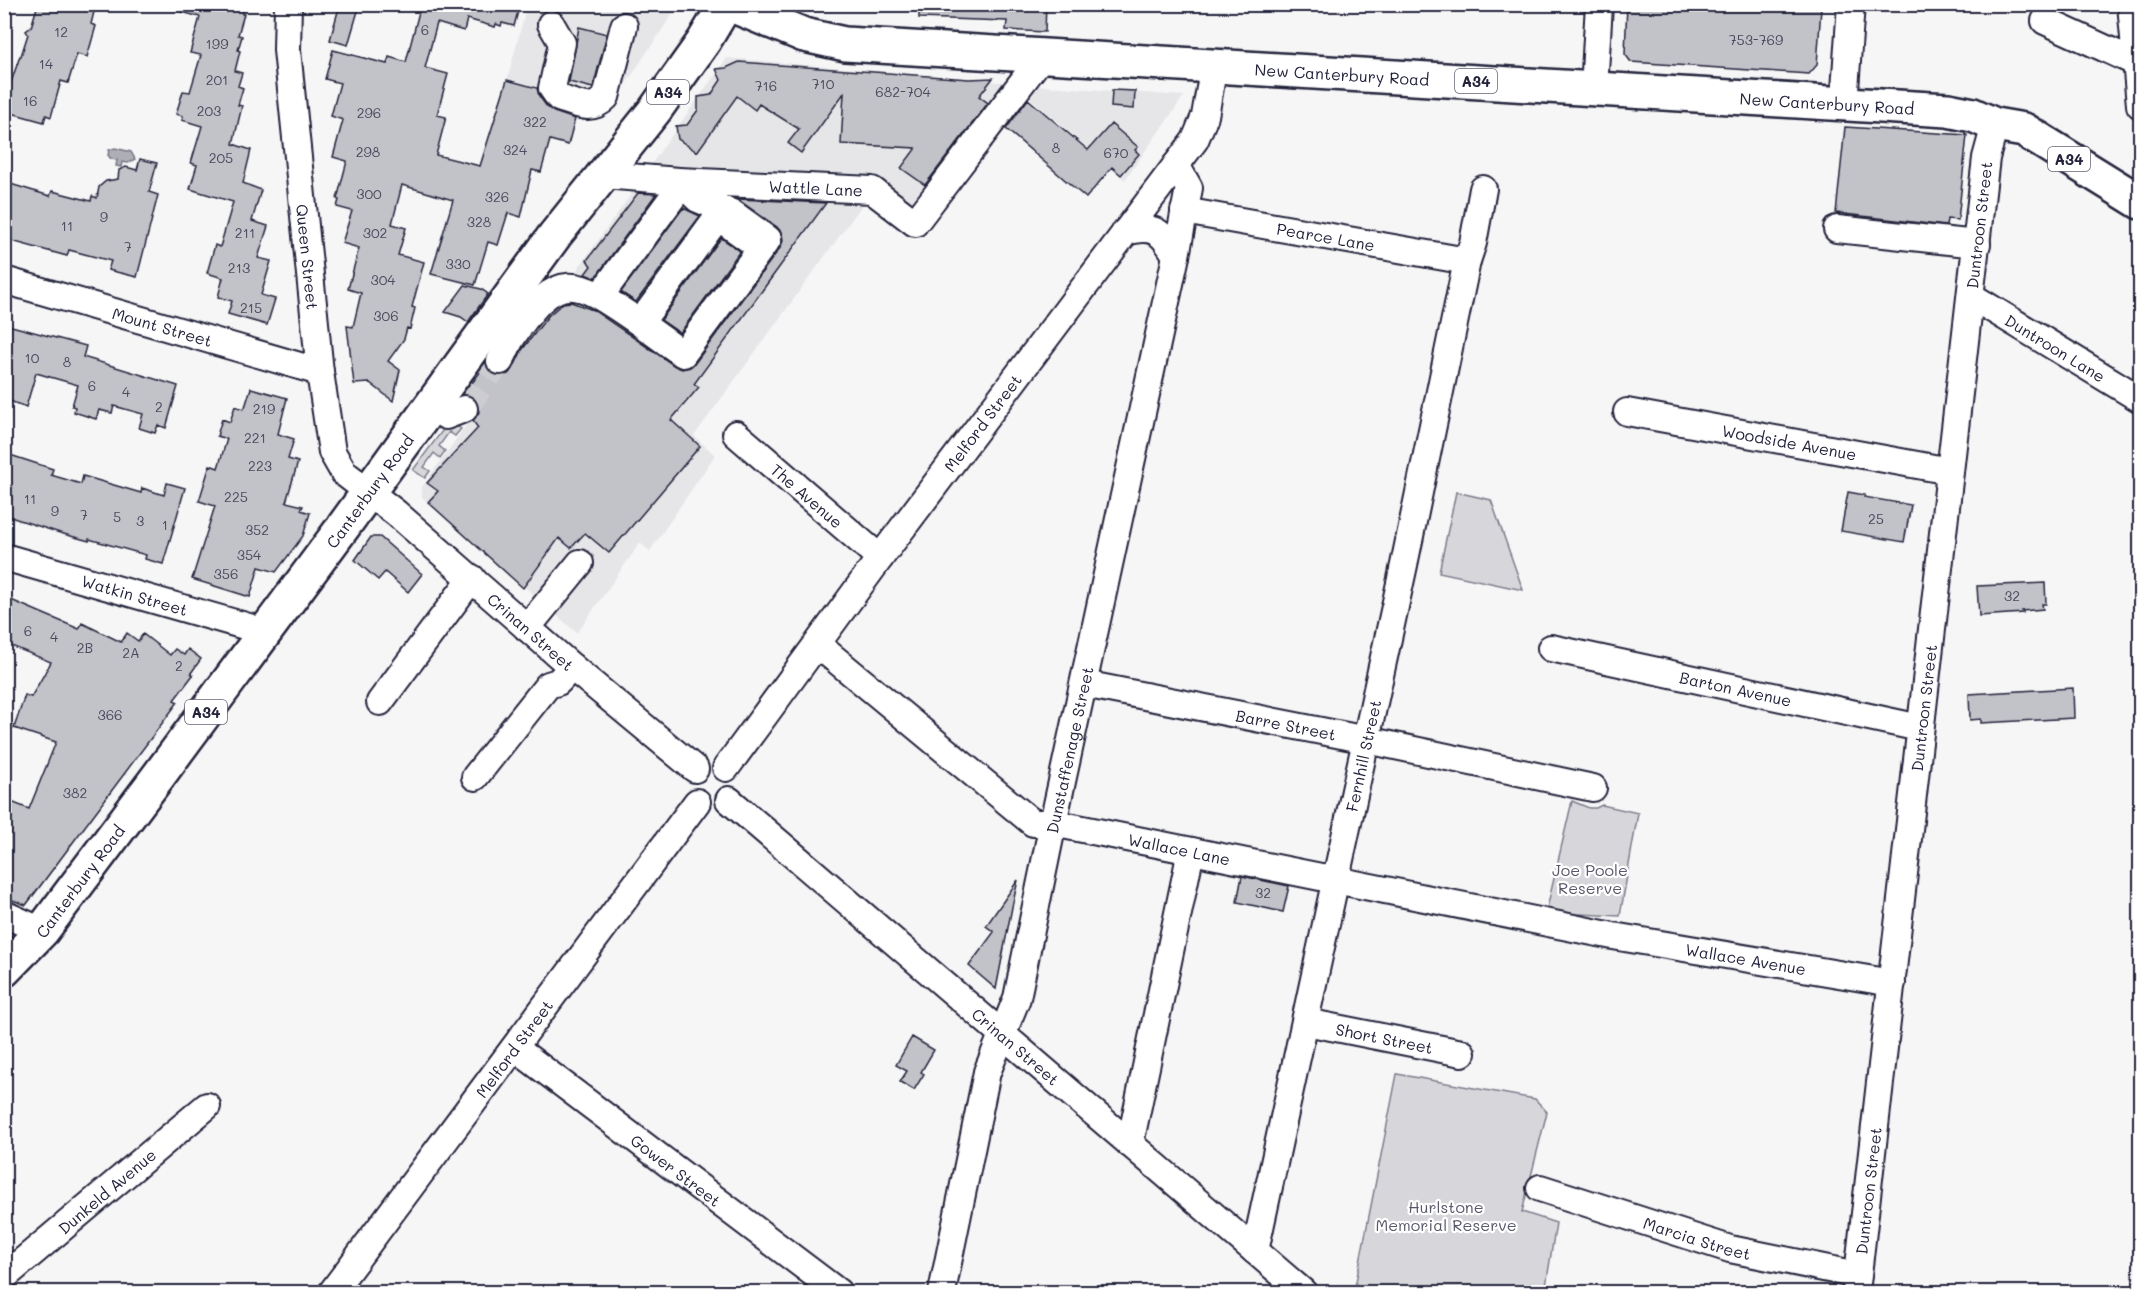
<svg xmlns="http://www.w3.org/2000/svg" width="2145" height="1297" viewBox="0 0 2145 1297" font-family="Mali,sans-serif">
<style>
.built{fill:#e6e6e9}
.green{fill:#d7d7db;stroke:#7c7c8b;stroke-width:1.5}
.water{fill:#aeaeb7;stroke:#767685;stroke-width:1.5}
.building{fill:#c2c2c9;stroke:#22223b;stroke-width:1.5}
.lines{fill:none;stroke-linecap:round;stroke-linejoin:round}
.minor-tunnel{stroke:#ccccd1;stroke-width:26;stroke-dasharray:26 13;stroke-linecap:butt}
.minor-casing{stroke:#22223b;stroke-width:30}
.highway-casing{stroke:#22223b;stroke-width:38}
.minor{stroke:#fff;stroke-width:26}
.highway{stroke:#fff;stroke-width:33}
.labels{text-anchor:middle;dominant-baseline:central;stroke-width:4.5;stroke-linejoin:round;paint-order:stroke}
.number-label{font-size:14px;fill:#4a4a5e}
.shield{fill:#fff;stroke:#646476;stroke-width:1.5}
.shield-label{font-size:15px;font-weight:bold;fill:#22223b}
.street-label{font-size:16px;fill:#22223b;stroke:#fff}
.park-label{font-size:16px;fill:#58586b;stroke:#fff}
</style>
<rect width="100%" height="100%" fill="#f6f6f7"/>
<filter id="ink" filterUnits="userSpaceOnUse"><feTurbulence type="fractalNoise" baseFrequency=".0167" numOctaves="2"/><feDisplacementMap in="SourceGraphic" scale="12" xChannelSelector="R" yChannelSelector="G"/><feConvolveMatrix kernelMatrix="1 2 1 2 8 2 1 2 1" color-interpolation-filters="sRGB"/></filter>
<g filter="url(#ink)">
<!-- built -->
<path class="built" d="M527 5H648L674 12 605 115 505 88Z
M727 58 1012 83 919 203 647 170Z
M1032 85 1184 96 1125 180 1024 93Z
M634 190 868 197 694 436 715 455 650 551 640 543 577 633 422 497V487Z"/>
<!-- green -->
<path class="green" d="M455 425 461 429 455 436 449 432 439 446 445 451 440 458 434 453 424 467 430 471 425 478 413 470 442 431Z
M1456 492 1491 500 1523 590 1439 572Z
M1572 801 1589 808H1596L1602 805 1638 813 1620 916 1580 914 1545 917Z
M1397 1074 1535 1099 1547 1112 1522 1212 1556 1223 1545 1292H1354Z"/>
<!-- water -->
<path class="water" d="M115 148 131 152 135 159 128 163 122 162 121 167 116 166 117 160 111 159 108 155 109 150Z"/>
<!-- building -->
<path class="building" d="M38 4H96L91 24 96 26 87 57 77 54 68 83 61 81 51 117 46 115 44 122 4 111 6 97 20 56H21L28 34 26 31 31 27Z
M172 4H244L242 14H244L238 35 242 36 238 50 240 51 235 71 242 73 238 86 243 88 238 105 242 106 233 144 251 150 243 183 261 190 252 221 268 226 258 258 271 261 261 295 275 299 267 325 228 314 232 301 218 297 223 278 207 273 215 245 220 247 233 202 190 189 197 165 191 163 202 126 182 120 183 116 176 114 183 91 190 92 201 55 190 53 200 17 171 9Z
M340 4H360L348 45 330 40Z
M421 4H520L514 26 502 23 501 26 496 24 495 27 467 19 464 31 437 23 425 68 448 74 437 115 446 117 436 155 480 166 507 80 537 88 539 96 547 107 554 112 575 119 568 145 550 140 541 172 532 170 521 217 508 213 498 245 488 242 475 285 431 274 453 200 402 185 392 224 406 228 398 255 424 262 412 307 415 308 410 329 407 328 404 339 388 361 400 370 393 401 370 383 354 384 347 326 353 327 361 293 348 289 359 248 342 243 352 211 337 207 339 200 337 199 347 161 333 157 343 120 331 116 340 83 325 79 333 50 387 64 389 57 406 62Z
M919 4H1046L1045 32 1006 30 1007 21 919 18Z
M1627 4H1792L1821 8 1817 65 1809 74 1631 62 1625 54Z
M579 27 607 34 593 88 569 82Z
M739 62 969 79 993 78 979 96 988 103 925 185 901 168 916 148 841 144 844 93 801 153 788 143 799 129 759 104 755 110 737 96 697 152 678 139 676 126 687 125 698 110V97L711 95 721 80 716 69 726 68Z
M1112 90 1135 91 1134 109 1111 107Z
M1028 99 1088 150 1111 124 1138 147 1135 150 1139 154 1121 175 1112 167 1086 198 1006 129Z
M1845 127 1967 135 1958 220 1947 219 1946 226 1836 213Z
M140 159 157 163 149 192 158 195 137 277 108 270 111 261 69 250 67 256 4 239V182L50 196 52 191 91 201 92 196 97 198 99 187 106 181 118 179 119 170 126 167 137 170Z
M638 193 656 194 595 278 585 274 591 266 587 260Z
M737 199 826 203 694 384 699 387 671 420 700 446 609 553 585 533 571 548 559 538 523 588 428 502 438 491 427 483 478 428 473 421 479 412 478 403 473 397 464 394 486 364 487 369 493 374 501 376 508 374 513 369 522 350 548 316 563 303 571 302 593 310 675 366 682 369 690 367 695 363 780 248 783 241 782 233 777 227Z
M683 208 700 216 636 302 621 292Z
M721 238 740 251 680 333 661 320Z
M465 285 481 289 488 294 468 322 461 317 445 312Z
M4 324 86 346 83 357 178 386 166 428 158 425 155 433 139 428 143 414 114 406 112 413 99 410 96 419 74 412 75 407 72 406 78 385 36 373 26 407 4 399Z
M251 388 287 398 278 434 294 439 288 459 298 462 286 502 303 506 301 510 310 513 303 536 276 572 259 567 250 597 192 579 215 506 199 501 210 465 218 468 227 439 217 436 222 419 230 422 235 406 243 409 245 407Z
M4 453 53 469 51 475 81 484 83 476 141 493 142 488 164 495 167 483 185 488 163 564 145 559 146 555 89 539V541L60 533 4 515Z
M1848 492 1865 495 1864 497 1911 505 1904 542 1841 531Z
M371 537H380L422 574 408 592 385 572 378 580 355 560Z
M2045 583 2046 604H2042L2043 609 2022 611 2023 613 1979 616 1977 586Z
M4 597 79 629 82 623 121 642 127 633 138 641 143 634 170 655 175 649 184 655 188 649 201 659 191 673 193 675 174 700 178 702 26 905 4 897V799L29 809 56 742 14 728 25 695 31 697 51 662 4 643Z
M2073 688 2074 718 1981 723V719L1970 720 1969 694Z
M1242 876 1289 886 1283 912 1237 902Z
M1018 880 1012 907 996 989 969 966 994 932 986 926Z
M912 1037 934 1050 921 1072 924 1074 914 1090 900 1082 907 1071 896 1065Z"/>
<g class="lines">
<!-- minor-tunnel -->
<path class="minor-tunnel" d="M464 409 500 361"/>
<defs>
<g id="minor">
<path id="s1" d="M288 4 287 50 320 372 332 452 344 473 396 513 572 667 695 769"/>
<path d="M2131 4 2140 105"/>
<path d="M2045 21 2137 63"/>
<path d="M551 24 562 43 552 88 559 98C578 104 591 113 606 97L624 26"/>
<path d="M1594 89 1599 4"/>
<path d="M1844 104 1851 4"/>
<path id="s2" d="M603 175 679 181 872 190 915 223 1043 55"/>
<path id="s3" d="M1184 211 1467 261"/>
<path d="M1837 229 1977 244"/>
<path d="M1125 232C1154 224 1162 231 1176 256"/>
<path id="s4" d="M4 280 320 372"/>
<path d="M600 296 672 198 679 181 698 199 732 213 768 239 683 354 640 323 718 217 761 248"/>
<path id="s5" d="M1971 296 2140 399"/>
<path d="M500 361C505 353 508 343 513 336 561 264 578 281 640 323"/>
<path d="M430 405 446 416 464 409"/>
<path id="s6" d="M1627 412 1950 471"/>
<path id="s7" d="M736 434 880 558"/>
<path id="s8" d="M4 557 266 632"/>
<path d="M527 628 580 563"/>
<path id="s9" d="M818 645 1033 823H1053L1613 936 1892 983"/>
<path id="s10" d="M1551 648 1920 728"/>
<path id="s11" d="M1084 684 1367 740 1593 788"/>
<path d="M380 702 472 578"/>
<path id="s12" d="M726 768 880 558 1195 140 1205 116 1214 65"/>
<path d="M475 777 548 685 558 682 572 667"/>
<path id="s13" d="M729 800 1303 1292"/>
<path d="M4 914 42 931"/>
<path id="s14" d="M1306 1022 1462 1053"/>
<path id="s15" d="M515 1048 838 1292"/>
<path d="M1130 1144 1191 851"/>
<path id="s16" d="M1540 1188 1730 1249 1858 1275"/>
<path id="s17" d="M1255 1251 1404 565 1467 261 1473 243 1483 189"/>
<path id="s18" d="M4 1277 207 1106"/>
<path id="s19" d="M332 1292 697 802"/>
<path id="s20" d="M942 1292 987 1072 1017 998 1053 823 1176 256 1189 188 1176 165"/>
<path id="s21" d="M1856 1292 1986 158 1995 125"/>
</g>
<g id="highway">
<path id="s22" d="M729 4 804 35 845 44 1948 110 1973 115 1995 125 2024 130 2140 202"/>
<path id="s23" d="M4 970 42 931 157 778 343 527 555 235 655 110 704 41 726 4"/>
</g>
</defs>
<!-- minor casing -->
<use href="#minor" class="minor-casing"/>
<!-- highway casing -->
<use href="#highway" class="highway-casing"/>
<!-- minor -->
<use href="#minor" class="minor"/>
<!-- highway -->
<use href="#highway" class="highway"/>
</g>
</g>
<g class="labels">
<!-- number labels -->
<g class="number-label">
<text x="425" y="29">6</text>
<text x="61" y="31">12</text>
<text x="1756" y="39">753-769</text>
<text x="217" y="43">199</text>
<text x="46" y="63">14</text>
<text x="217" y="79">201</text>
<text x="823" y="83">710</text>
<text x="766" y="85">716</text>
<text x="903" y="91">682-704</text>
<text x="30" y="100">16</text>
<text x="209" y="110">203</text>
<text x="369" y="112">296</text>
<text x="535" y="121">322</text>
<text x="1056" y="147">8</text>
<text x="515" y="149">324</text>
<text x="368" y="151">298</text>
<text x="1116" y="152">670</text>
<text x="221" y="157">205</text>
<text x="369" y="193">300</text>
<text x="497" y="196">326</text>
<text x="104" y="216">9</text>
<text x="479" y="221">328</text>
<text x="67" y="225">11</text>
<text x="245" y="232">211</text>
<text x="375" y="232">302</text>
<text x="128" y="246">7</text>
<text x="458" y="263">330</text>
<text x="239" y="267">213</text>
<text x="383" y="279">304</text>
<text x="251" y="307">215</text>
<text x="386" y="315">306</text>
<text x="32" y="357">10</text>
<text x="67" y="361">8</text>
<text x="92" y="385">6</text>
<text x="126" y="391">4</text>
<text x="159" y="406">2</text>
<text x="264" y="408">219</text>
<text x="255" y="437">221</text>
<text x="260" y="465">223</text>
<text x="236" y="496">225</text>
<text x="30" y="498">11</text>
<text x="55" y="510">9</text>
<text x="84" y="514">7</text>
<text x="117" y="516">5</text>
<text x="1876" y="518">25</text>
<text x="140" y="520">3</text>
<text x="165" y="524">1</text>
<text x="257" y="529">352</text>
<text x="249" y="554">354</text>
<text x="226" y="573">356</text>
<text x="2012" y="595">32</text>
<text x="28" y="630">6</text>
<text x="54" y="636">4</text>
<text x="85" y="647">2B</text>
<text x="131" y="652">2A</text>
<text x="179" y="665">2</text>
<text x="110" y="714">366</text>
<text x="75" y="792">382</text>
<text x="1263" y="892">32</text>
</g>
<!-- shield labels -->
<g class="shield">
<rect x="1455" y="69" width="42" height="24" rx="4.5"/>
<rect x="647" y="80" width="42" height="24" rx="4.5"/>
<rect x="2048" y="147" width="42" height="24" rx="4.5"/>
<rect x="185" y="700" width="42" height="24" rx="4.5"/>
</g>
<g class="shield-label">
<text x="1476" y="81">A34</text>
<text x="668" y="92">A34</text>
<text x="2069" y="159">A34</text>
<text x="206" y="712">A34</text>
</g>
<!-- street labels -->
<g class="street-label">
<text stroke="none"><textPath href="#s22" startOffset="621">New Canterbury Road</textPath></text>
<text stroke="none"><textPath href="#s22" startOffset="1107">New Canterbury Road</textPath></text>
<text stroke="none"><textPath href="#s2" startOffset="213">Wattle Lane</textPath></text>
<text stroke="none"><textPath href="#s21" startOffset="1074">Duntroon Street</textPath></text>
<text stroke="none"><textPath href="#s3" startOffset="144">Pearce Lane</textPath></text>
<text stroke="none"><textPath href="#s1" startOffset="254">Queen Street</textPath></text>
<text stroke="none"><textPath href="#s4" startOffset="165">Mount Street</textPath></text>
<text stroke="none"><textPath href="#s5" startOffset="99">Duntroon Lane</textPath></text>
<text stroke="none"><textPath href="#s12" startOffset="430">Melford Street</textPath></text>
<text stroke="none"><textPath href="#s6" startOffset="165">Woodside Avenue</textPath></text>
<text stroke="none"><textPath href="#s23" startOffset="603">Canterbury Road</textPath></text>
<text stroke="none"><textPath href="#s7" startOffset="94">The Avenue</textPath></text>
<text stroke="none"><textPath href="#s8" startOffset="136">Watkin Street</textPath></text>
<text stroke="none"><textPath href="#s1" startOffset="720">Crinan Street</textPath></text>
<text stroke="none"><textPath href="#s10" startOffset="189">Barton Avenue</textPath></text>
<text stroke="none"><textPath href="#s21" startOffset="588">Duntroon Street</textPath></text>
<text stroke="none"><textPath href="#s11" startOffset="206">Barre Street</textPath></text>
<text stroke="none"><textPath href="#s20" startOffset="558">Dunstaffenage Street</textPath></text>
<text stroke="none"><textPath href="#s17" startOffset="507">Fernhill Street</textPath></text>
<text stroke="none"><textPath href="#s9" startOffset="428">Wallace Lane</textPath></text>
<text stroke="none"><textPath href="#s23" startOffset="117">Canterbury Road</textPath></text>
<text stroke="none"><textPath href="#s9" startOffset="1005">Wallace Avenue</textPath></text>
<text stroke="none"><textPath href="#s14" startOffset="80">Short Street</textPath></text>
<text stroke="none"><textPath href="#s13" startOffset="378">Crinan Street</textPath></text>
<text stroke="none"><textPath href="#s19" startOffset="304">Melford Street</textPath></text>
<text stroke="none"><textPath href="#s15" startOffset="202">Gower Street</textPath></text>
<text stroke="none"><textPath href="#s21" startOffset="102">Duntroon Street</textPath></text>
<text stroke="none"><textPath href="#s18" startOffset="134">Dunkeld Avenue</textPath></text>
<text stroke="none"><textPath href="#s16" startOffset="165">Marcia Street</textPath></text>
</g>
<!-- park labels -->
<g class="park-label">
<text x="1590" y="869">Joe Poole<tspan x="1590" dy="18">Reserve</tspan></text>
<text x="1446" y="1206">Hurlstone<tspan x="1446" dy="18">Memorial Reserve</tspan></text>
</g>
</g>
<!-- margin -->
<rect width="2145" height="1297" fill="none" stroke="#fff" stroke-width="24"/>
<rect x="12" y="12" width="2121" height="1273" fill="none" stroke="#22223b" stroke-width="2" filter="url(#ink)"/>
</svg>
